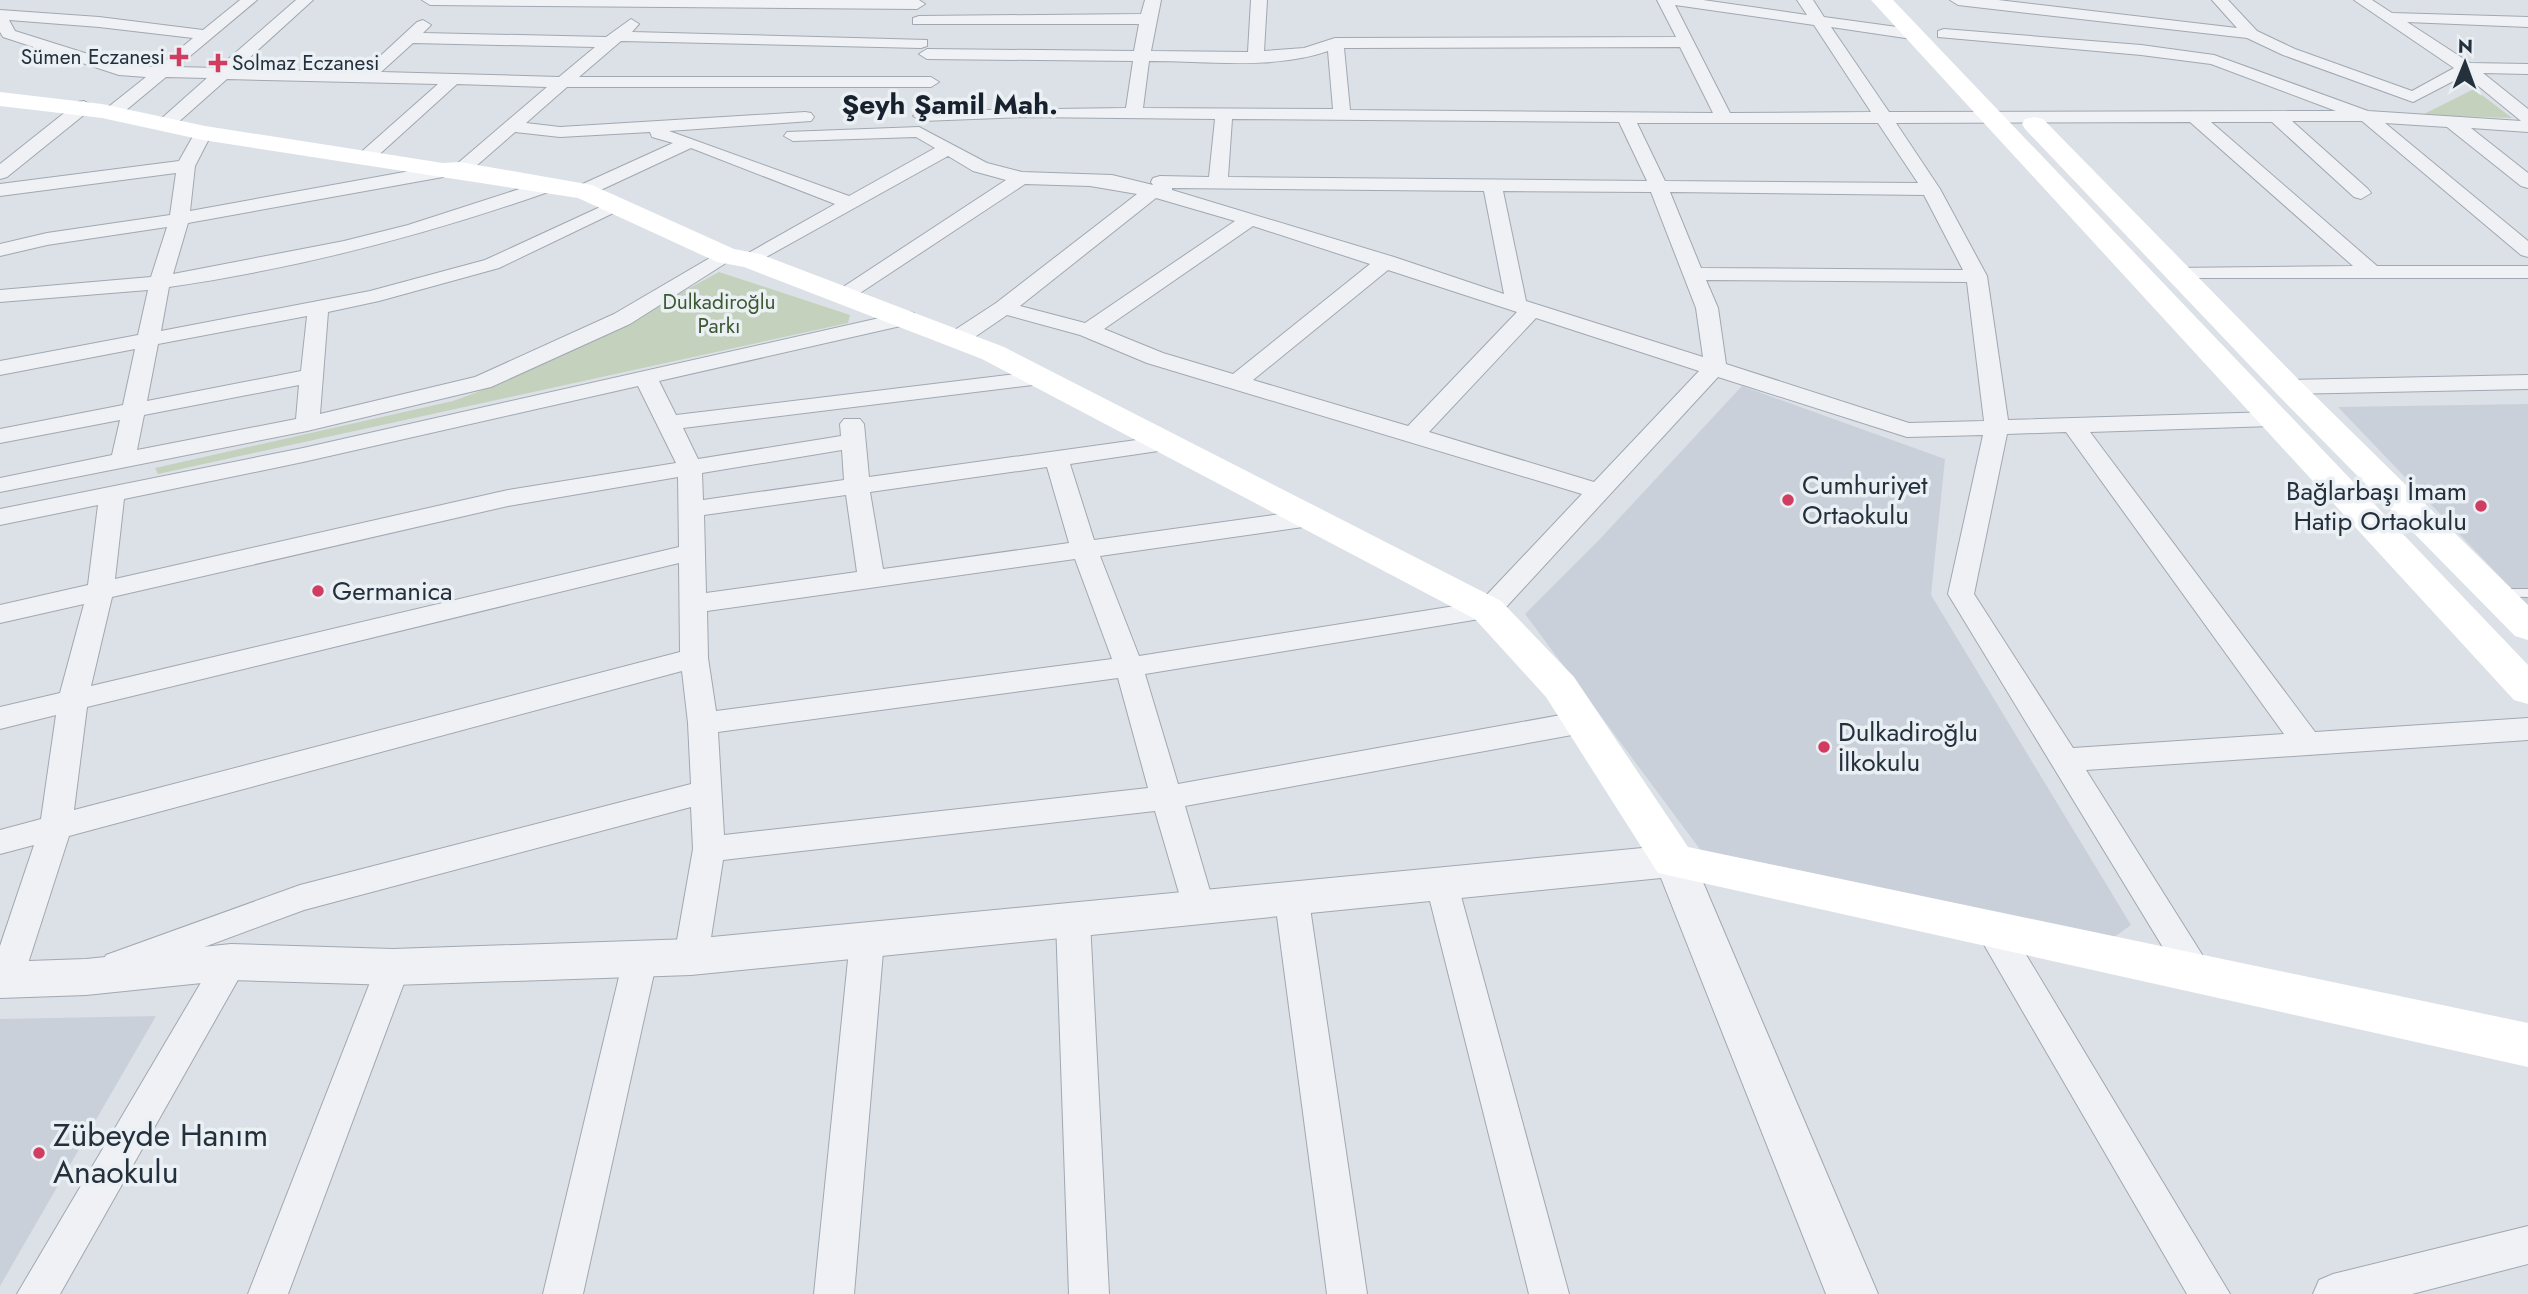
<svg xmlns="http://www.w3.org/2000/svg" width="2528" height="1294" viewBox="0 0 2528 1294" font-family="Jost,sans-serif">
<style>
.built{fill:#cad0d9}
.green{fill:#c4d1bd}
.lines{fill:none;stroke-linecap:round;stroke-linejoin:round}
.service-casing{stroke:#a1a8b1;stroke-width:2}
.minor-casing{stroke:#a1a8b1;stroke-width:2}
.tertiary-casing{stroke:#a1a8b1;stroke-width:2}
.service{fill:#eff1f5;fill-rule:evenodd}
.minor{fill:#eff1f5;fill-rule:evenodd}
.tertiary{fill:#eff1f5;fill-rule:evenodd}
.secondary{fill:#fff;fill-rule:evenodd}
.poi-dot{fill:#d13c61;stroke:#ebf0f4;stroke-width:2.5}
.labels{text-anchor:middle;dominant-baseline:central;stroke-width:7;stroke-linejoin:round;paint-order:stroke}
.far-poi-label{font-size:21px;fill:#25303d;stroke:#ebf0f4;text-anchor:end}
.far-park-label{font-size:21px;fill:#3d5932;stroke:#ebf0f4}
.poi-label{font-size:26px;fill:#25303d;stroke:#ebf0f4;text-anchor:start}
.far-district-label{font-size:28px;font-weight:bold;fill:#18212e;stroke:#ebf0f4}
.near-poi-label{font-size:32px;fill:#25303d;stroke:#ebf0f4;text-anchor:start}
</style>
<rect width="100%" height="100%" fill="#dce1e7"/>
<!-- built -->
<path class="built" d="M1742 386 1945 459 1931 595 2131 925 2110 940 1705 856 1525 614 1599 540Z
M2528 404V606L2338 407Z
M156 1016 0 1286V1019Z"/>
<!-- green -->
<path class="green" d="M2474 89 2512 118 2422 115Z
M719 272 850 315 848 323 158 474 155 468 453 401C546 368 632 319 719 272Z"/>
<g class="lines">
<defs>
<path id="service" d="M2496 589H2528V597L2491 596 2489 593 2491 590Z"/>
<path id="minor" d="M240 0H257L177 67 218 68 296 0H313L237 69 363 72 417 22 423 20 431 25 423 33 606 37 631 19 639 24 632 32 927 40V46L921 48 621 41 579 77H931L939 82 931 87H567L526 123 560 127 805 112 811 113 814 117 811 121 669 131 849 196 935 148 916 137 793 141 784 136 787 132 919 127 987 163 1022 172 1112 175 1153 185 1151 182 1153 178 1160 176 1209 177 1215 119 1025 117 922 121 913 116 922 111 1126 108 1133 61 927 59 919 54 927 49 1134 51 1139 24H913V18L919 16 1141 14 1145 0H1161L1151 51 1248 52 1251 0H1267L1264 51 1304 48 1335 38 1676 37 1657 0H1703L1807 15 1797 0H1813L1824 17 1912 29 1920 34 1912 39 1831 27 1889 112 2336 111 2211 64 2141 55 1938 37V31L1944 29 2141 45 2214 55 2368 111 2521 121 2465 75 2413 102 2283 55 2247 38 1958 5 1950 0H1998L2237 28 2212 0H2228L2257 31 2295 49 2412 91 2454 68 2354 0H2372L2392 13 2528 17V27L2407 22 2470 63 2528 64V74L2483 73 2528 109V132L2471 128 2528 173V188L2521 186 2447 127 2385 123 2528 241V257L2521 255 2362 121H2292L2368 189 2371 193 2361 199 2354 197 2272 122H2211L2377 266H2528V278H2177L2167 272 2170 268 2353 266 2190 122 1896 123 1940 189 1987 276 2008 420 2272 412 2280 414 2284 419 2280 424 2272 426 2090 432 2315 732 2528 718V740L2086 770 2213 972 2208 982 2196 986 2184 982 1948 594 1983 435 1907 437 1718 377 1498 616 1145 674 1178 784 1583 711 1593 715 1598 722 1593 729 1583 733 1185 806 1215 908 1210 917 1198 921 1186 917 1155 811 723 860 708 957 703 967 691 971 679 967 674 957 693 849 691 807 304 910 118 979 106 975 101 965 106 955 300 885 691 784 688 723 682 671 69 836 23 979 18 989 6 994 0 991V946L34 845 0 854V830L41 819 56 715 0 729V707L60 693 84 604 0 623V605L88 585 98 505 0 525V509L303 448 906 312 914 313 917 318 914 323 659 381 676 415 1041 371 1052 378 1049 383 683 428 698 459 841 436 840 424 844 419H860L864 424 869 477 1165 436 1173 438 1177 443 1173 448 1165 450 1070 464 1094 540 1310 510 1319 512 1323 518 1319 524 1310 526 1100 556 1139 656 1480 602 1582 494 1147 363 1080 335 1007 315 966 343H950L947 338 950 333 996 303 1137 194 1090 186 1025 184 851 299 844 301 833 295 837 291 1006 180 973 171 948 156 750 266 740 260 743 256 835 204 691 148 590 195H576L574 191 576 187 673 143 652 137 650 132 560 137 515 132 467 174 460 176 452 172 443 177 188 223 173 274 344 241 408 225 544 181 553 187 551 191C426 235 300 268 169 287L161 331 370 291 485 260 611 202H625L628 206 499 268 379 301 328 312 320 414 475 377 614 314 720 252 727 250 737 256 630 324 491 387 307 431 0 492V478L112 455 120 420 0 443V429L123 405 135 349 0 375V361L138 335 148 290 0 302V290L151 277 167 227 47 245 0 256V244L47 233 170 215 176 173 0 196V184L179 161 197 129 203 128 212 133 195 166 190 211 443 165 451 169 547 87 457 84 372 161H360L357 157 360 153 438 84 227 79 174 126H162L159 122 162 118 207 78 166 77 119 116 113 117 104 112 107 108 146 77 119 75 3 37 0 32V10L99 17 203 30ZM1675 5 1814 25 1871 112 1730 113ZM9 20 99 27 193 38 158 67 126 66 15 31ZM413 43 595 47 559 77 381 72ZM1680 47 1713 113 1350 110 1344 48ZM1328 51 1333 109 1143 108 1149 61C1207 61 1273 70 1328 51ZM1232 119 1619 122 1647 181 1228 177ZM1637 123H1878L1918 183 1665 181ZM1172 188 1484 191 1504 294 1394 257 1172 190ZM1503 191 1651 192 1696 308 1703 357 1526 301ZM1670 192 1924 195 1963 270 1701 268ZM1156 198 1235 221 1085 323 1020 306ZM1253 226 1370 264 1233 374 1163 353 1104 329ZM1388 270 1517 312 1408 426 1253 380ZM1706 280 1967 282 1984 421 1909 423 1726 364 1718 308ZM307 316 301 371 147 401 158 344ZM1536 318 1699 371 1594 482 1429 432ZM299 385 296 419 137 450 144 415ZM638 386 676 463 508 490 115 579 124 499 303 462ZM2066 432 2284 734 2073 748 1974 594 2007 434ZM842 450 844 480 703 500 702 473ZM1047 467 1069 543 883 569 870 492ZM678 477 679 547 91 686 112 597 508 506ZM846 495 857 572 706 593 704 515ZM1075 559 1112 659 716 711 708 658 707 611ZM679 563 680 652 74 810 87 707ZM1118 678 1148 788 724 835 718 732Z
M422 0H919L925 4 917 9 430 5Z
M84 101 93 106 90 110 7 177 0 179V164L78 102Z
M2528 375V389L2288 394 2277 387 2288 380Z
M1442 872 1454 876 1458 885 1569 1294H1529L1426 885 1430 876Z
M1292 888 1304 892 1309 901 1367 1294H1327L1275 901 1280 892Z
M1073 907 1085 911 1090 921 1109 1294H1069L1056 921 1061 911Z
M1995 919 2007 923 2230 1294H2187L1983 943 1978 933 1983 923Z
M867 926 879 930 884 940 854 1294H814L850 940 855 930Z
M640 946 652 950 657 960 583 1294H543L623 960 628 950Z
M231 948 243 952 248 962 60 1294H17L219 952Z
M393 953 405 957 410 967 288 1294H248L376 967 381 957Z
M2528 1226V1264L2412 1294H2313L2319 1280 2333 1274Z"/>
<path id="tertiary" d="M1674 845 1688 850 1694 861 1878 1294H1826L1661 878 691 975 393 985 231 980 86 995 0 998V962L86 959 231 944 393 949 691 939Z"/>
</defs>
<!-- service casing -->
<use href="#service" class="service-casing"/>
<!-- minor casing -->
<use href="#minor" class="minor-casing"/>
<!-- tertiary casing -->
<use href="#tertiary" class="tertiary-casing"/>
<!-- service -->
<use href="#service" class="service"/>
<!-- minor -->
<use href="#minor" class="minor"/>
<!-- tertiary -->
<use href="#tertiary" class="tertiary"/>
<!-- secondary -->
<path class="secondary" d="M1871 0H1893L2528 665V704L2514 700Z
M0 92 102 104 205 126 443 163 460 162 592 185 734 249 760 254 1004 347 1501 601 1574 677 1688 847 2528 1023V1067L1658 873 1546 697 1475 619 982 359 744 267 717 262 578 198 203 140 102 118 0 106Z
M2034 117 2043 119 2299 380 2528 605V640L2515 636 2277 394 2025 129 2022 124 2025 119Z"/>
</g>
<!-- markers -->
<g class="poi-dot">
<path d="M175.5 46.5h7v7h7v7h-7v7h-7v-7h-7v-7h7z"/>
<path d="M214.5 52.5h7v7h7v7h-7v7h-7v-7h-7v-7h7z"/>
<circle cx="1788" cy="500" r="7"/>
<circle cx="2481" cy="506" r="7"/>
<circle cx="318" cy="591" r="7"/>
<circle cx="1824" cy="747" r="7"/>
<circle cx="39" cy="1153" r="7"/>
</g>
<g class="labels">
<!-- far-poi labels -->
<g class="far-poi-label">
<text x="165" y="57">Sümen Eczanesi</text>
<text x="232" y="63" text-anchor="start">Solmaz Eczanesi</text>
</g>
<!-- far-park labels -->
<g class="far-park-label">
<text x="719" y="302">Dulkadiroğlu<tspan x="719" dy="24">Parkı</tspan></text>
</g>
<!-- poi labels -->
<g class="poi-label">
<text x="1802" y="485">Cumhuriyet<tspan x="1802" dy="30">Ortaokulu</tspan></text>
<text x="2467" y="491" text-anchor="end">Bağlarbaşı İmam<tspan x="2467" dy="30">Hatip Ortaokulu</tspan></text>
<text x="332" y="591">Germanica</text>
<text x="1838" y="732">Dulkadiroğlu<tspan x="1838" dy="30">İlkokulu</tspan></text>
</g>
<!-- far-district labels -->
<g class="far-district-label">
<text x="950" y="104">Şeyh Şamil Mah.</text>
</g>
<!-- near-poi labels -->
<g class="near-poi-label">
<text x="53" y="1135">Zübeyde Hanım<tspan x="53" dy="37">Anaokulu</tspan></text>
</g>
</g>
<!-- north arrow -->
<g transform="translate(2465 63) rotate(1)" stroke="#ebf0f4" stroke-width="5" paint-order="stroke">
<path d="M0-5L12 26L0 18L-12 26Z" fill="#25303d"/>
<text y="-10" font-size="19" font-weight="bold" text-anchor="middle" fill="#25303d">N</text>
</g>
</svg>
